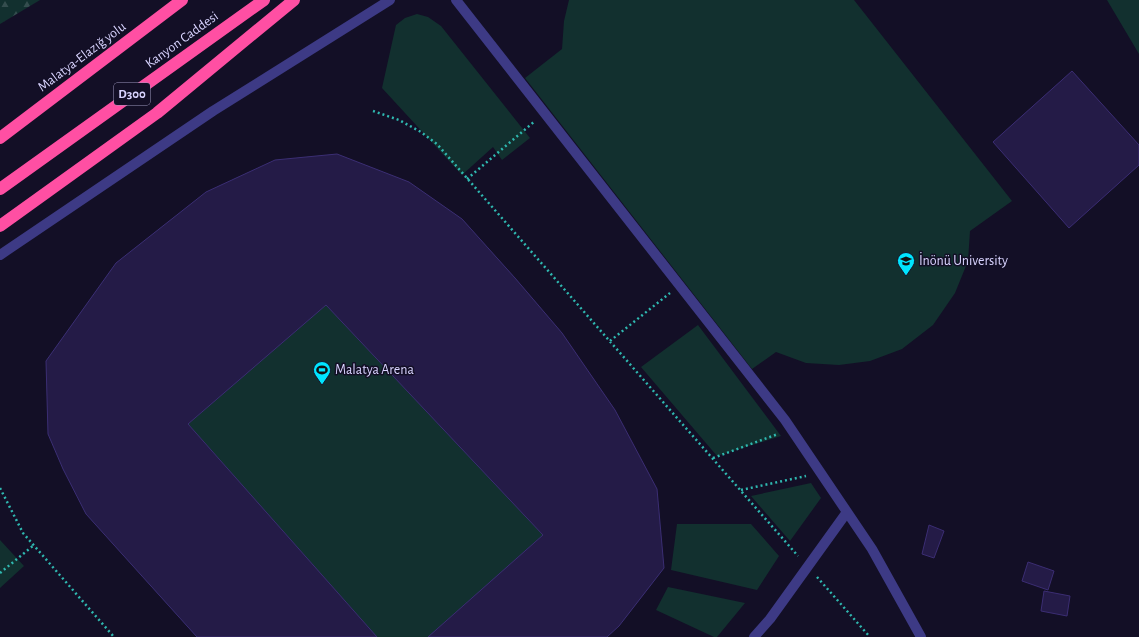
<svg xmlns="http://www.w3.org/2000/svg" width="1139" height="637" viewBox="0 0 1139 637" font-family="'Alegreya Sans',sans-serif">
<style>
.grass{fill:#12302f}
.forest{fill:url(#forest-firs)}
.building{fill:#241b47;stroke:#3b2d73}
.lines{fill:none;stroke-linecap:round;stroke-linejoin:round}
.path{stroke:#2fb8b0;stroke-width:2.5;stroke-dasharray:2 3;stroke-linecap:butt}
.minor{stroke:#3d3a85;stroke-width:10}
.highway{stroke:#ff4fa3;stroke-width:12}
.labels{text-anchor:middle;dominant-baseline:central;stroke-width:3;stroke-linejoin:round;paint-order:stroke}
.shield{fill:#130f26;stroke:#9e99be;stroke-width:1}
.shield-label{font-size:13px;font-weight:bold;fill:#d9d4ff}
.street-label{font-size:14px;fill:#d9d4ff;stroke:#130f26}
.poi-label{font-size:14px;fill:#d9d4ff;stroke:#130f26;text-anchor:start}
</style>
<defs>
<pattern id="forest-firs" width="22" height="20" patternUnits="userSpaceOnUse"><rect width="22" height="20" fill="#12302f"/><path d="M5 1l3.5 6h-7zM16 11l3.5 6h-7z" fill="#344d4e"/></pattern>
</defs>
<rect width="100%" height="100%" fill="#130f26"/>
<!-- grass -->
<path class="grass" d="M569 0H854L1012 201 970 231 968 261 955 293 933 325 902 349 870 361 839 365 806 363 776 352 752 369 525 78 562 49 564 21Z
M1107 0H1139V54Z
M417 14 428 17 441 26 530 138 502 160 493 147 462 175 382 88 396 25 405 18Z
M337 154 409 182 462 219 515 278 562 333 657 489 664 568 619 626 607 637H197L86 514 63 469 48 434 46 361 116 263 206 192 275 160Z
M698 325 781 436 717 456 641 367Z
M811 483 821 498 790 541 751 496Z
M677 524H751L779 556 757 590 671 570Z
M0 540 24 566 0 588Z
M668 587 745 603 717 637H714L656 610Z"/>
<!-- forest -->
<path class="forest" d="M0 0H40L0 24Z"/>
<!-- building -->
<path class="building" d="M1072 71 1139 145V165L1069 228 993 142Z
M337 154 409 182 462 219 515 278 562 333 615 410 657 489 664 568 619 626 607 637H428L543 535 326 305 188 424 377 637H197L86 514 63 469 48 434 46 361 116 263 206 192 275 160Z
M929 525 944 531 934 558 922 554Z
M1028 562 1054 571 1048 590 1022 581Z
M1044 591 1070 596 1067 616 1041 611Z"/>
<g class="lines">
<!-- path -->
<path class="path" d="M373 111 399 120 421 132 437 144 798 556
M467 179 535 121
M610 341 670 293
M713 458 778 434
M0 488 23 533 114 637
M741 490 806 476
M0 573 34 545
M817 577 870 637"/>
<!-- minor -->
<path class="minor" d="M456 0 785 420 872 549 921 637
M0 255 213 111 390 0
M754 637 770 619 847 512"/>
<!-- highway -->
<path class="highway" d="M0 138 182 0
M0 189 264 0
M0 226 157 113 294 0"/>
</g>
<!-- icons -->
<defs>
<symbol id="university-pin" viewBox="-11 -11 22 30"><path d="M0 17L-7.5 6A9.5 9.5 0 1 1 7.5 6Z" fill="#00e5ff" stroke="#130f26"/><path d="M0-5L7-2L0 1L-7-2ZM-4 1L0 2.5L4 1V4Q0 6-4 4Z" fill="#111"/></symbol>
<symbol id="stadium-pin" viewBox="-11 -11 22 30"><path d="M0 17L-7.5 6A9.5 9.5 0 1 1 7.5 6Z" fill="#00e5ff" stroke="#130f26"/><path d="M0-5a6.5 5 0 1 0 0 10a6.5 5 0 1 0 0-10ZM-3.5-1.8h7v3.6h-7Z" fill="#111"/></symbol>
</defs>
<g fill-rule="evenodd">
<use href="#university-pin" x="896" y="251" width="20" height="27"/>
<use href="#stadium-pin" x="312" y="360" width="20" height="27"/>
</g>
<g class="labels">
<!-- shield labels -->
<rect class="shield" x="114" y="83" width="36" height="22" rx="3"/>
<g class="shield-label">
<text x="132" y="94">D300</text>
</g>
<!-- street labels -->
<g class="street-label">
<text transform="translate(182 40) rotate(-36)">Kanyon Caddesi</text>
<text transform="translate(82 57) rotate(-37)">Malatya-Elazığ yolu</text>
</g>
<!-- poi labels -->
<g class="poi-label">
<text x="919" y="261">İnönü University</text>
<text x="335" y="370">Malatya Arena</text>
</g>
</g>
</svg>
